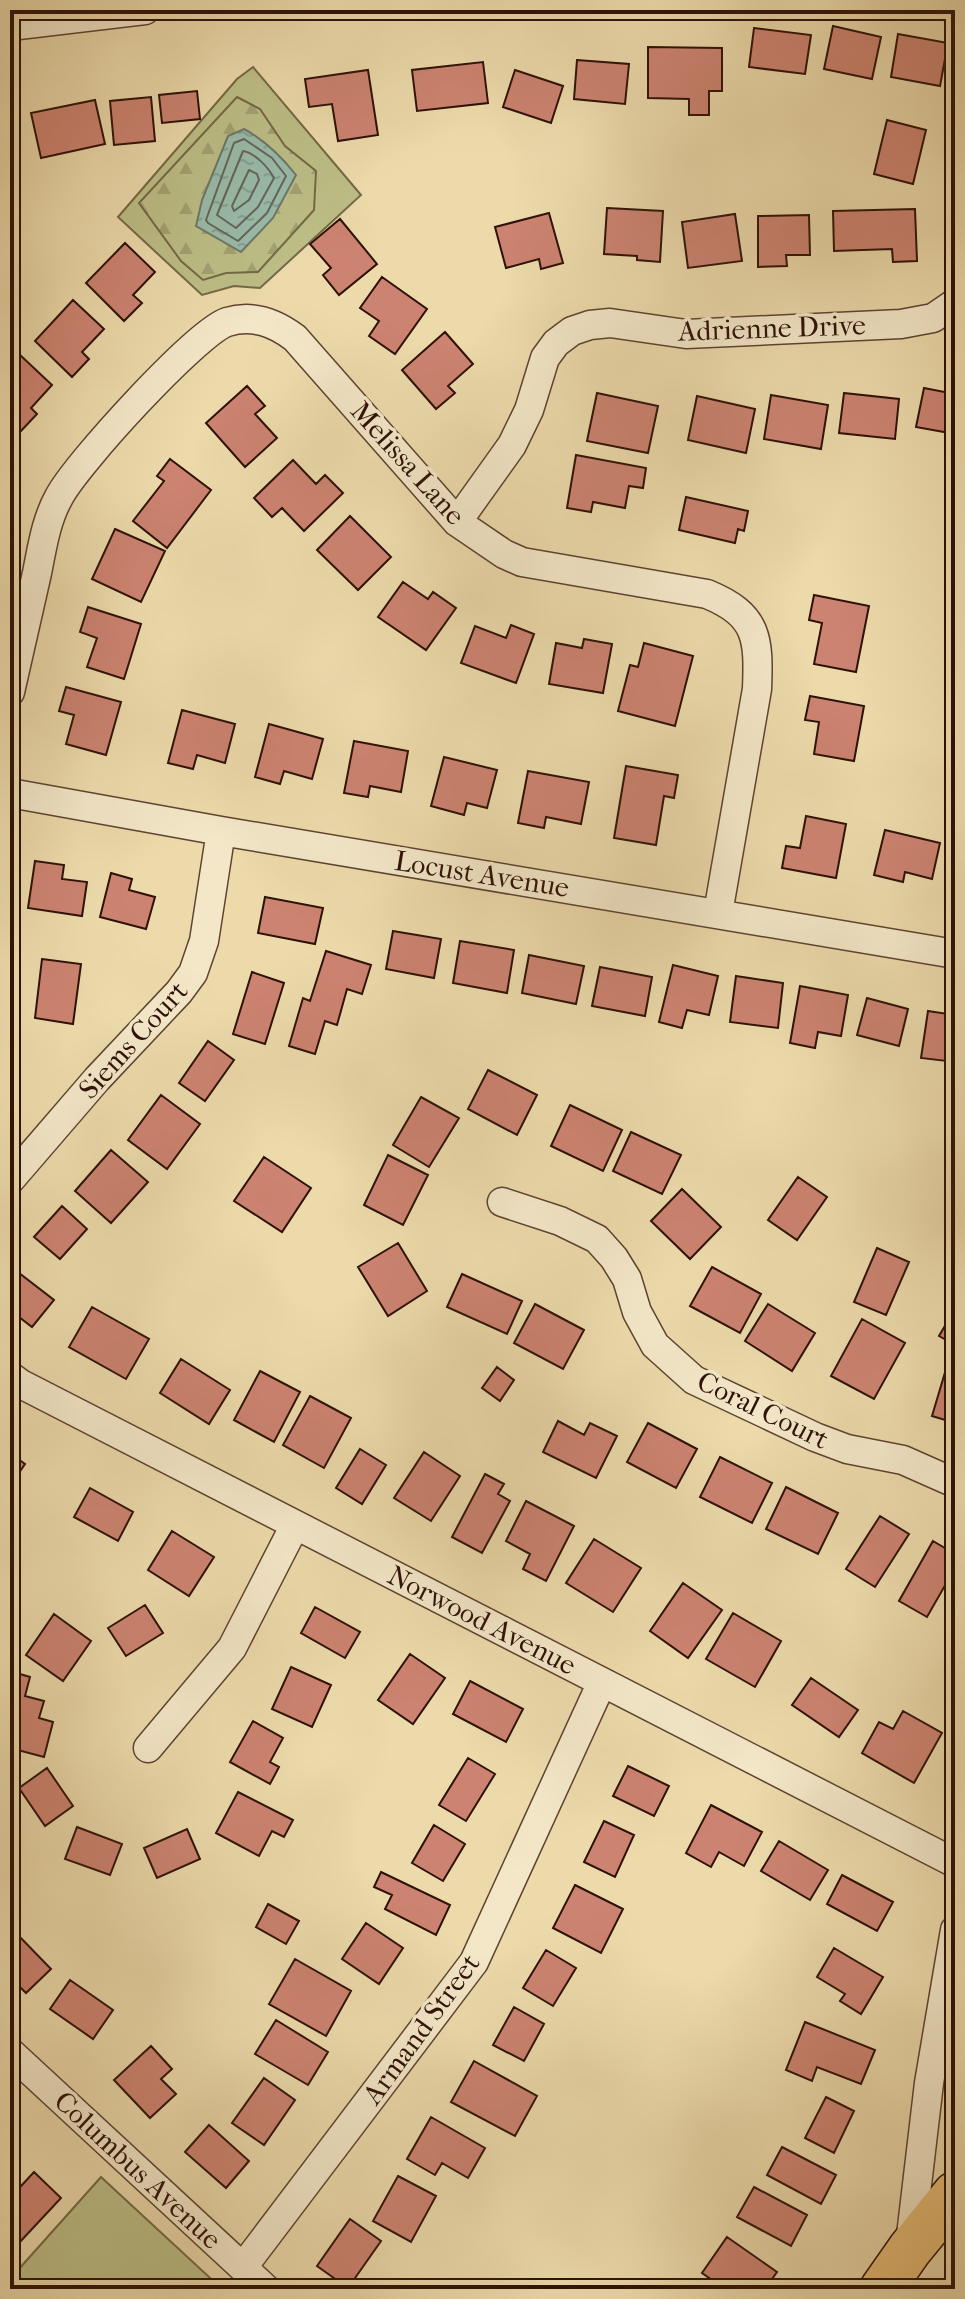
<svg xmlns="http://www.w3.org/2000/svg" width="965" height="2299" viewBox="0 0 965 2299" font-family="'IM FELL French Canon',serif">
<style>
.green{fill:#bcbe86;stroke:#756846;stroke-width:2}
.forest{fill:url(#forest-firs);stroke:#756846;stroke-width:2}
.water{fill:url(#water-ripples);stroke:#6e7769;stroke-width:2}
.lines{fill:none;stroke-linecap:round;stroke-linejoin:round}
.shore{stroke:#646658;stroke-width:2}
.building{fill:#cc8371;stroke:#2e1107;stroke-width:2}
.minor-casing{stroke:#5e4330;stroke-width:31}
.primary-casing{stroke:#2e1107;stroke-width:47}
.minor{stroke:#f3e7c8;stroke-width:28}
.primary{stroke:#e6bd76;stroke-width:44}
.labels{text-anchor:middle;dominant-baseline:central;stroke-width:7;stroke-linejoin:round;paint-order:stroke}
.street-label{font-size:28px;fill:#2e1107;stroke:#f3e7c8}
</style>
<defs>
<pattern id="forest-firs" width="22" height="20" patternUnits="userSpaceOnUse" patternTransform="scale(2)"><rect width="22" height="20" fill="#bcbe86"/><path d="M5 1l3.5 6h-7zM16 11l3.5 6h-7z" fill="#a2a272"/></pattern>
<pattern id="water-ripples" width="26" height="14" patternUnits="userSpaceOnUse" patternTransform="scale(2)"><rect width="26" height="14" fill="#9ba"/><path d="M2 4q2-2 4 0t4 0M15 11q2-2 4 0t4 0" fill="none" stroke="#84a091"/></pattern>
</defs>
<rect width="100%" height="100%" fill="#ecdaab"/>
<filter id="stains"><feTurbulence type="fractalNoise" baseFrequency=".0025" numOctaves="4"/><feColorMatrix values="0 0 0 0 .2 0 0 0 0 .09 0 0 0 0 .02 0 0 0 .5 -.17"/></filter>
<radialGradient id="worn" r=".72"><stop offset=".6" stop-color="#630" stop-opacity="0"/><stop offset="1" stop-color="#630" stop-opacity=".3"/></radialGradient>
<!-- green -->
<path class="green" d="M253 67 361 195 260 288 234 286 202 295 118 217 237 79Z
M101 2177 222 2289H10V2279Z"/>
<!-- forest -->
<path class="forest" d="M237 97 260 109 285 146 316 171 314 210 258 272 226 273 203 280 181 261 139 203Z"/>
<!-- water -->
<path class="water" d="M244 129C266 141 281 156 296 175L273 218 241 252 196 226 202 200 228 136Z"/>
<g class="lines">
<!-- shore -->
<path class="shore" d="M244 139 272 158 286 176 267 213 238 241 208 223 206 220 234 143Z
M243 151C255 153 268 167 274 178L258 207 236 228 217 215Z
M249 170 257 174 259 180 249 200 234 211 232 206Z"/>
</g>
<!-- building -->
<path class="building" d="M833 26 881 37 872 79 824 69Z
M754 28 811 35 805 74 749 67Z
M898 34 948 43 940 86 891 77Z
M648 47 722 48V91H709V115H689V99L648 98Z
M577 60 629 64 625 104 574 99Z
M483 62 488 103 417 111 412 70Z
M368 70 378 135 338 141 332 104 309 107 305 79Z
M515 70 563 86 551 123 503 107Z
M197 91 200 119 162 123 159 95Z
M151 97 155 141 114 145 110 101Z
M95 100 105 144 41 158 31 113Z
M887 120 926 130 913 184 874 174Z
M607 208 663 211 660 262 637 260V256L604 254Z
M915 209 917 261 893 262 892 249 834 251 833 211Z
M549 213 563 263 541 269 539 259 506 268 495 227Z
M735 214 742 261 688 268 682 222Z
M809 215 810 255H786L787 266 758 267V216Z
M340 219 377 264 339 295 323 275 331 268 310 244Z
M125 243 155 272 133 295 142 303 124 321 86 283Z
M382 277 427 309 395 354 369 336 379 321 360 308Z
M73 300 104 329 82 352 89 359 72 377 35 341Z
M445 332 473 364 448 386 455 393 436 409 402 370Z
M19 354 52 385 31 408 37 414 20 432 10 422V363Z
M247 386 265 406 255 414 277 438 245 467 206 423Z
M924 388 955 394V434L916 427Z
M597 393 658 406 648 453 587 441Z
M844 393 899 399 895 439 839 433Z
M771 395 828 405 821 449 764 439Z
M697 396 755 409 746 453 688 440Z
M576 455 646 468 643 488 629 486 625 508 593 502 591 512 567 508Z
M170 459 211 490 167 548 133 521 164 481 157 476Z
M293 460 316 484 325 475 343 493 304 531 282 508 272 517 254 498Z
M686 497 748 511 744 531 738 529 735 543 679 530Z
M350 516 391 557 358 590 317 550Z
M115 529 165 551 141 602 92 579Z
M403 582 428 599 433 592 456 608 426 650 378 617Z
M814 595 869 606 856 672 814 664 822 623 809 620Z
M88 607 141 624 124 679 87 667 97 638 80 632Z
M511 625 534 634 516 683 461 663 475 626 506 638Z
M584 639 612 644 603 693 549 684 556 643 582 648Z
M644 643 693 656 675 726 618 711 630 665 638 667Z
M66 687 121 702 106 755 66 744 74 715 59 711Z
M810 696 864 706 854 761 814 754 819 722 805 720Z
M182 710 235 724 225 763 197 755 193 769 168 763Z
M269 724 323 739 312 779 284 771 280 784 255 777Z
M354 741 408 751 401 792 370 786 368 797 344 793Z
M444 757 497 770 487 808 467 803 464 815 431 806Z
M626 766 678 775 674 798 664 796 656 845 614 838Z
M528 771 589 782 581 824 546 817 544 828 518 823Z
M806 816 846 824 836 878 782 868 786 846 800 848Z
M885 830 940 843 932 879 905 872 903 882 874 875Z
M35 861 64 865 62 879 87 882 82 916 28 908Z
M10 871 18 873 13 906H10Z
M111 873 132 879 129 890 155 897 146 929 100 917Z
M265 897 323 908 315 944 258 933Z
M393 931 441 939 434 978 386 969Z
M460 941 514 950 507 993 453 983Z
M326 951 371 965 362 994 347 989 337 1025 325 1021 315 1054 289 1046 303 998 310 1001Z
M529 955 584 966 576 1004 522 993Z
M42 959 81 964 73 1024 35 1018Z
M673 965 718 976 709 1015 687 1010 682 1028 659 1022Z
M600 967 652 977 645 1016 592 1006Z
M252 972 284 983 265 1044 233 1034Z
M736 976 783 983 778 1028 730 1022Z
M800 986 848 995 841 1036 818 1032 815 1048 790 1043Z
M867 998 908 1009 899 1046 857 1035Z
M928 1011 955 1015V1062L921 1058Z
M208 1041 234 1060 205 1101 179 1083Z
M488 1070 537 1095 517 1135 468 1109Z
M161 1095 200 1124 167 1169 128 1140Z
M421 1097 459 1118 429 1167 393 1145Z
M570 1105 622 1130 603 1171 551 1146Z
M631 1132 681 1155 662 1194 613 1171Z
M111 1150 148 1182 111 1223 75 1191Z
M388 1155 428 1175 403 1225 364 1205Z
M264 1157 311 1188 282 1232 234 1201Z
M798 1177 827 1197 797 1240 768 1220Z
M682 1189 721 1227 690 1259 651 1221Z
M62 1206 87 1229 60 1259 34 1237Z
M398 1243 427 1291 388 1316 358 1267Z
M877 1248 909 1262 886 1315 854 1302Z
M10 1266 54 1300 32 1327 10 1310Z
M712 1267 761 1294 740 1333 690 1306Z
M462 1274 522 1301 507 1334 447 1307Z
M535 1304 584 1330 563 1369 514 1343Z
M768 1304 815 1333 792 1371 745 1341Z
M92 1307 149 1339 126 1379 69 1347Z
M955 1309V1345L939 1336Z
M862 1319 905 1343 874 1399 831 1376Z
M181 1359 230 1390 209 1424 160 1393Z
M949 1359 955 1360V1423L932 1416Z
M497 1367 514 1380 500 1401 482 1388Z
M260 1371 300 1392 274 1442 234 1420Z
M310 1396 351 1418 324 1468 283 1445Z
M558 1421 584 1435 590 1423 617 1436 596 1478 543 1452Z
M648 1423 697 1449 676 1488 627 1462Z
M360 1449 386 1465 362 1504 336 1488Z
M424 1452 460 1476 431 1521 394 1498Z
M10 1453 25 1464 10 1486Z
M720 1457 772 1483 752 1523 700 1497Z
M485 1474 504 1484 498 1494 510 1501 482 1553 452 1537Z
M786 1487 838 1513 818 1554 766 1529Z
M90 1488 133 1512 118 1541 74 1517Z
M526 1501 574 1526 546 1581 523 1569 530 1554 506 1541Z
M880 1516 909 1534 875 1587 846 1569Z
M172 1531 214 1557 189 1596 148 1570Z
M594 1539 641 1568 613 1612 566 1583Z
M933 1541 955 1554V1568L927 1617 899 1601Z
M683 1583 722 1610 688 1658 650 1631Z
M145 1605 163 1633 126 1656 108 1628Z
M315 1607 360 1632 345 1658 301 1633Z
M733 1613 781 1641 755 1687 706 1659Z
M54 1614 91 1641 63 1681 26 1655Z
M410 1654 445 1678 413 1724 378 1700Z
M291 1667 331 1685 312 1727 272 1709Z
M10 1671 30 1677 25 1696 44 1701 39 1718 53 1722 44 1757 10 1748Z
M811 1678 858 1710 839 1737 792 1705Z
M470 1681 523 1709 506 1742 453 1714Z
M903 1711 942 1733 914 1783 862 1753 879 1722 893 1729Z
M253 1721 283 1738 270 1762 279 1767 270 1784 230 1762Z
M468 1758 495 1774 466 1821 439 1805Z
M628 1766 669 1786 654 1816 613 1796Z
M47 1768 73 1806 45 1826 19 1788Z
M238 1792 293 1820 284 1837 272 1831 259 1856 216 1833Z
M711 1805 762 1832 744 1866 719 1852 711 1867 686 1853Z
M604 1821 634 1835 615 1877 584 1862Z
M434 1825 465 1844 443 1881 412 1863Z
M77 1827 122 1844 110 1875 65 1859Z
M187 1829 200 1859 157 1878 144 1848Z
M779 1841 828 1870 810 1900 761 1871Z
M381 1872 450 1905 436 1935 385 1909 392 1895 374 1887Z
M842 1875 893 1902 877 1931 827 1904Z
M575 1885 623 1909 601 1953 553 1928Z
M268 1904 299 1921 286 1944 256 1927Z
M366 1923 403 1948 379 1984 342 1959Z
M16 1933 51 1969 26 1993 10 1977V1939Z
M834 1948 883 1977 861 2014 840 2001 845 1994 817 1977Z
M546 1950 576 1968 553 2006 523 1988Z
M295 1959 351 1991 326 2036 269 2004Z
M70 1980 113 2010 93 2039 50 2009Z
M514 2007 544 2024 524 2061 493 2045Z
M276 2020 328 2052 308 2085 255 2054Z
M805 2022 875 2050 861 2084 817 2067 812 2081 786 2070Z
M151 2046 172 2069 161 2079 176 2094 150 2118 114 2080Z
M474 2061 537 2096 515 2136 451 2102Z
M264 2078 295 2100 264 2145 232 2123Z
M826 2097 854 2111 834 2153 805 2138Z
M431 2117 485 2148 468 2178 442 2163 435 2175 407 2159Z
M209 2125 249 2161 226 2188 185 2152Z
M782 2147 836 2175 821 2204 767 2175Z
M34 2172 61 2198 18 2244 10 2237V2198Z
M398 2176 436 2196 411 2242 373 2221Z
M754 2187 807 2215 791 2246 737 2217Z
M350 2219 381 2241 348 2288 317 2266Z
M727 2237 777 2272 765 2289H725L702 2273Z"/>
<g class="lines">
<defs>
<path id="minor" d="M10 26 145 10
M457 522 512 445 529 410 545 358 556 343 572 331 590 325 610 323 686 334 901 324 933 318 955 303
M10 692C19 653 28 613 37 573 42 548 46 520 59 497 76 464 196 333 227 322 253 314 275 323 295 338L457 522 504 554 522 562 707 594C758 615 759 638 757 689L718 913
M10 793 221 831 955 954
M10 1180 97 1079 179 992 193 973 204 941 221 831
M502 1202 560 1221 597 1239 614 1258 627 1279 637 1312 655 1345 694 1380 815 1437 847 1449 903 1460 955 1483
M10 1376 21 1384 955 1863
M148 1748 232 1648 295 1525
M10 2052 266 2289
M910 2244 929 2083 955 1930
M243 2267 474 1962 602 1682"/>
<path id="primary" d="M882 2289 910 2249 955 2194"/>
</defs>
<!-- minor casing -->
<use href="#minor" class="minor-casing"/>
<!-- primary casing -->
<use href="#primary" class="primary-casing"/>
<!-- minor -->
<use href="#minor" class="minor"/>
<!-- primary -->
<use href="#primary" class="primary"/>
</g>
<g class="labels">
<!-- street labels -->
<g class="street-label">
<text transform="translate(772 328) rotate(-2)">Adrienne Drive</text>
<text transform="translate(408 463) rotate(48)">Melissa Lane</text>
<text transform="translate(482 874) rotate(9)">Locust Avenue</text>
<text transform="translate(133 1040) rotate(-48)">Siems Court</text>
<text transform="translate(763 1410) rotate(26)">Coral Court</text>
<text transform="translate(482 1620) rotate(27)">Norwood Avenue</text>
<text transform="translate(421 2029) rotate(-54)">Armand Street</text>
<text transform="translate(138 2170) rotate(43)">Columbus Avenue</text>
</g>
</g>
<!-- margin -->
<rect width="965" height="2299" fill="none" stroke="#ecdaab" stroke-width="40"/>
<rect x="12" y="12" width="941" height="2275" fill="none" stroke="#2e1107" stroke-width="4"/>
<rect x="20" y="20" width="925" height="2259" fill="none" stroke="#2e1107" stroke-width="2"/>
<rect width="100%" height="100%" filter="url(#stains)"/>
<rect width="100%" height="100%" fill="url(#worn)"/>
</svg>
